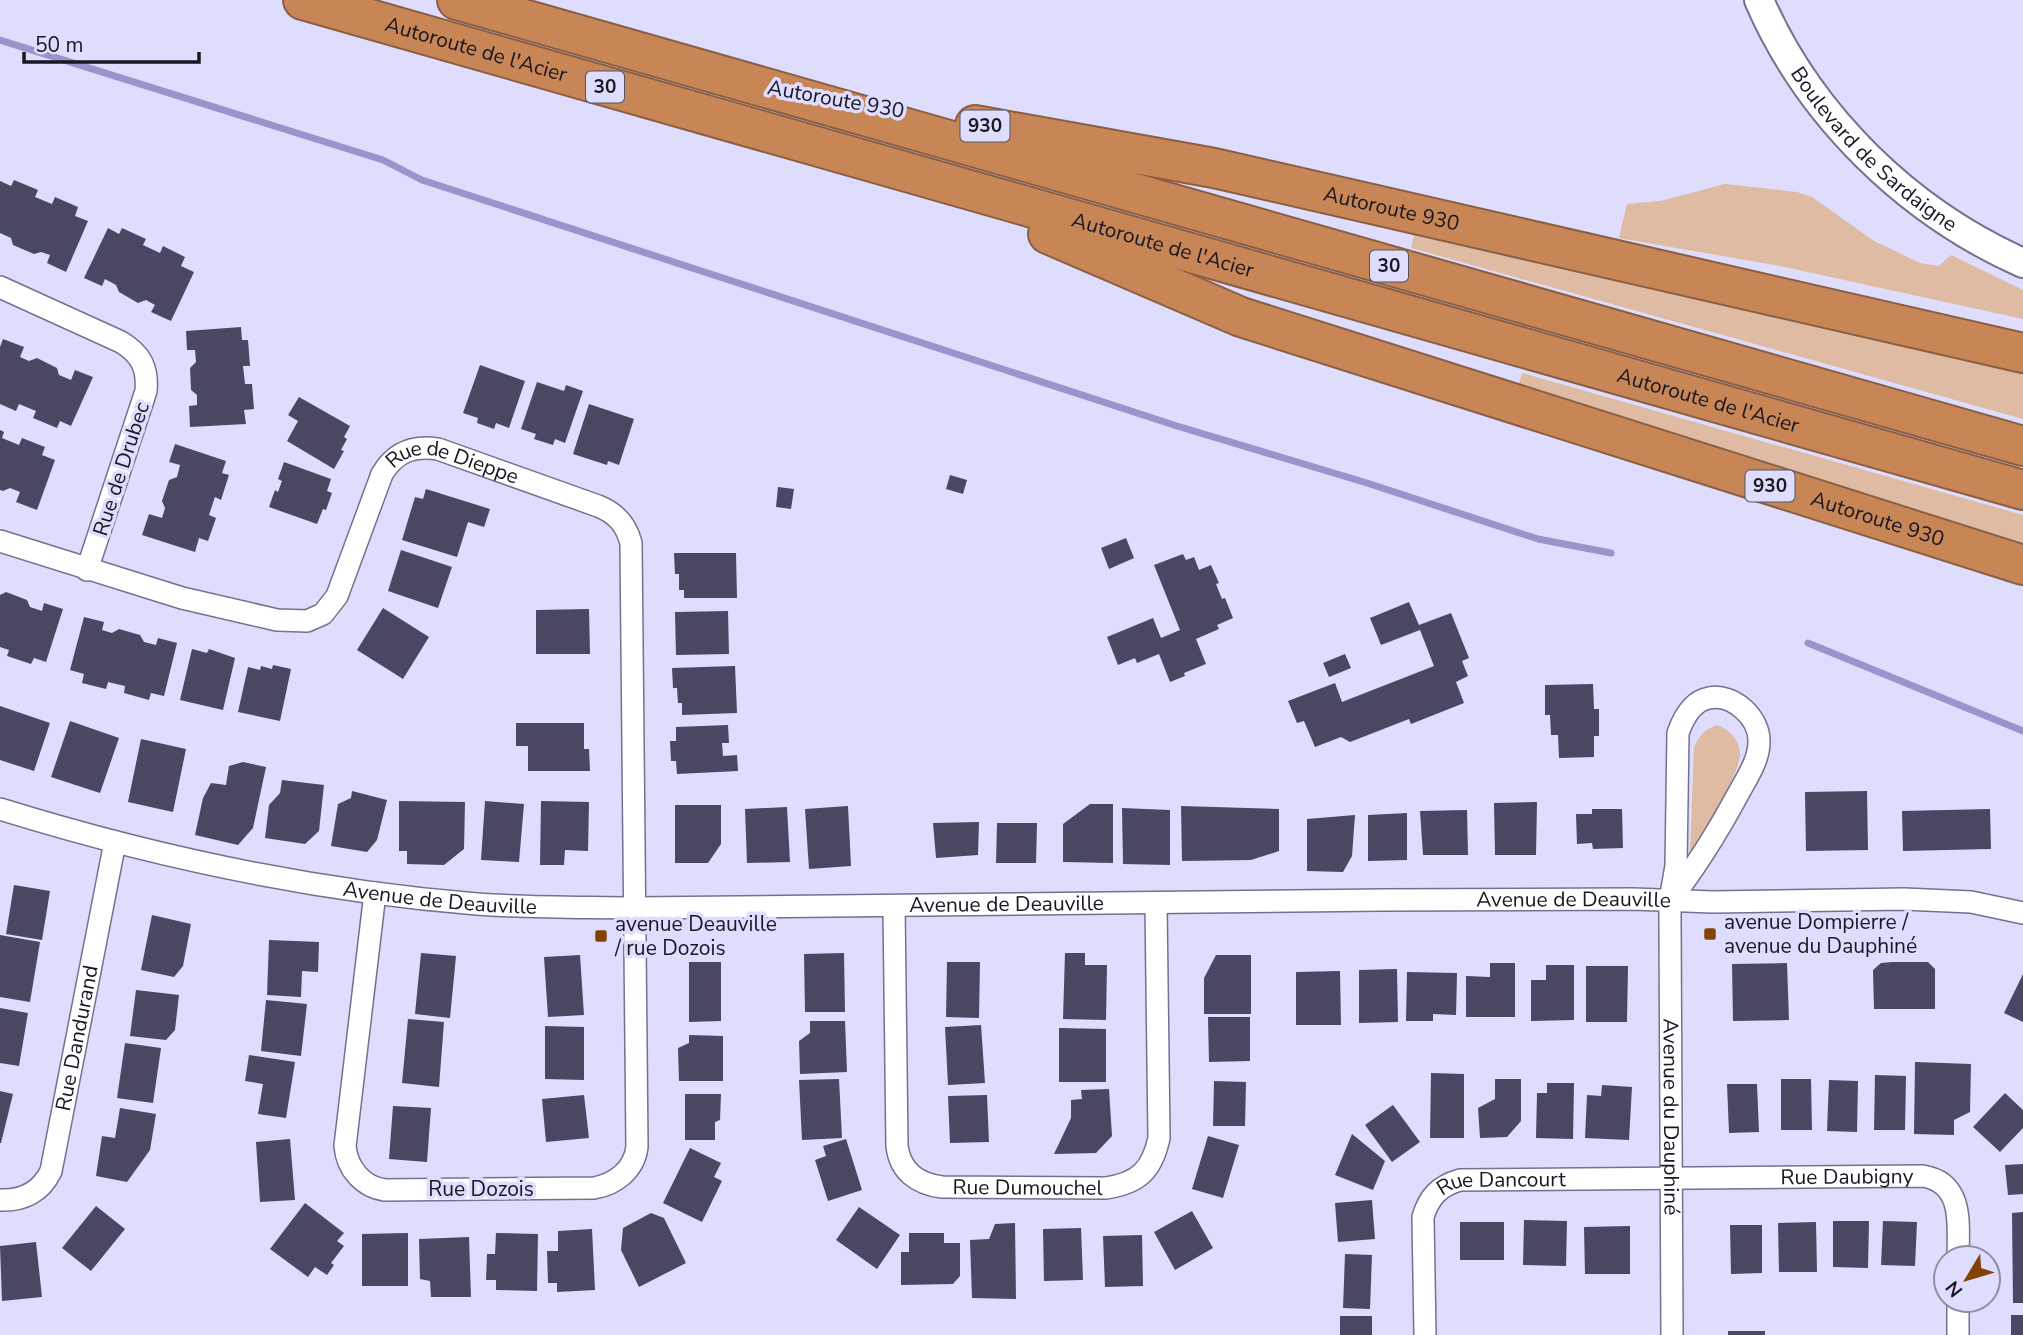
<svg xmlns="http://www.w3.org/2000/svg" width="2023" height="1335" viewBox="0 0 2023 1335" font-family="'Nunito Sans',sans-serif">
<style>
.green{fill:#debba2}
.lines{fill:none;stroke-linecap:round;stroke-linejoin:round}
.stream{stroke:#9995cc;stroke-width:7}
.building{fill:#494762}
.minor-casing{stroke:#73718e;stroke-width:24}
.tertiary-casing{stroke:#73718e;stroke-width:32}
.motorway-casing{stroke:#8a5f44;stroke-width:42}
.minor{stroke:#fff;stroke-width:21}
.tertiary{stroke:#fff;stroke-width:28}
.motorway{stroke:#c88656;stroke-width:38}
.poi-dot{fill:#814203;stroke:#deddfd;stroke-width:2.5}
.labels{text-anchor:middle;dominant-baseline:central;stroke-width:7;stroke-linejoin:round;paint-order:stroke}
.shield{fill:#deddfd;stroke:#535264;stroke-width:2}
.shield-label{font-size:19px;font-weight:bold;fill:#181722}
.street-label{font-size:21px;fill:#181722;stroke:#deddfd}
.poi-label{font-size:21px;fill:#181722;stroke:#deddfd;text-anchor:start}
</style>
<rect width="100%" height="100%" fill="#deddfd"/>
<!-- green -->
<path class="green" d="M1725 184 1797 192 1812 197 1874 241 1920 263 1939 266 1951 255 2023 290V319L1780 266 1619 238 1627 204 1660 201Z
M1414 235 2023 373V419L1411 248Z
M1522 373 2023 515V548L1518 387Z
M1717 725C1729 729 1739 739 1740 753 1741 771 1705 833 1696 852L1693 854 1690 851 1694 747C1700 735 1704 730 1717 725Z"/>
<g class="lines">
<!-- stream -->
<path class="stream" d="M0 40 383 160 422 180 1177 426 1367 483 1538 539 1611 553
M1808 643 2023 731"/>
</g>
<!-- building -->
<path class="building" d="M14 180 38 190 35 197 52 204 55 197 78 207 75 216 88 221 66 272 47 263 50 255 41 252 34 254 13 245 11 238 0 233V181L11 186Z
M108 228 119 234 122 228 146 239 143 245 160 253 163 246 185 257 181 266 194 272 171 321 151 312 155 305 146 300 138 303 119 292 116 285 105 279 102 286 84 278Z
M241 327 242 340H248L250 366H243L245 384H252L254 409 244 410 246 424 190 427 189 406 197 405V395L191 390 190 368 196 362 195 350H187L186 331Z
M3 339 24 347 20 357 29 361 37 358 57 368 59 375 71 380 75 370 93 377 71 426 60 421 57 428 33 418 36 411 19 404 16 411 0 404V347Z
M480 365 525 381 509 428 496 423 494 429 477 423 478 418 463 413Z
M537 382 564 391 566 385 583 391 565 443 555 439 553 445 534 439 536 434 521 429Z
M299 397 350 426 344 437 347 439 341 450 344 451 334 469 287 441 298 421 288 415Z
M589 404 634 419 619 465 608 461 607 465 573 454Z
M0 430 4 432 2 438 19 445 22 438 45 447 42 455 55 460 37 510 16 502 20 492 10 488 3 491 0 490Z
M175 444 226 461 222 473 229 475 221 500 215 497 209 515 216 518 208 541 199 538 195 552 142 535 149 514 162 518 165 508 162 501 169 480 177 477 180 465 169 462Z
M284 462 331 479 327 491 332 493 326 510 323 509 317 524 269 507 275 490 278 492 282 481 278 479Z
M950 475 967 480 963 494 946 489Z
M778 487 794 489 791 509 776 507Z
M426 489 490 509 484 527 468 522 457 557 402 540 415 497 423 499Z
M1126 538 1134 558 1109 569 1101 548Z
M401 550 452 567 438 608 388 591Z
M674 553H736L737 598H684V590H679V574H675Z
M1183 554 1186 560 1194 557 1199 570 1211 565 1219 583 1216 584 1222 599 1225 598 1233 618 1217 625 1219 629 1196 639 1206 664 1184 673 1185 676 1170 682 1159 654 1137 663 1135 658 1118 665 1107 637 1153 618 1161 638 1180 630 1154 565Z
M6 592 27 600 30 607 42 611 44 603 63 609 46 662 34 658 31 664 7 656 9 650 0 647V595Z
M1409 602 1419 625 1451 613 1469 658 1462 661 1468 676 1456 682 1464 703 1411 724 1409 719 1350 742 1341 737 1315 747 1304 721 1297 723 1288 701 1335 683 1342 702 1434 666 1420 630 1381 645 1370 618Z
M383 608 429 637 403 679 357 650Z
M589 609 590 654H536V610Z
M728 611 729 654 676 655 675 612Z
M84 617 104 622 102 630 112 633 119 629 140 635 144 642 156 645 158 638 177 643 164 696 151 693 149 700 124 693 125 686 108 682 106 689 82 683 84 674 70 670Z
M192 649 207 653 209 649 235 658 223 710 180 700Z
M1345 654 1351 668 1329 677 1323 663Z
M273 665 291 669 280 721 238 712 248 667 260 670 261 666 272 669Z
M735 666 737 713 682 715V703H678L677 688H673L672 668Z
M1593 684 1594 709H1599V736H1594V757L1559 758 1558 735H1551L1550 715H1545V685Z
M0 706 50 723 34 771 0 760Z
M70 721 119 738 100 793 51 777Z
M516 723H584V749H589L590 771H528V746H516Z
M728 725 729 743H722L723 756 737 755 738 771 677 774 676 761H671L670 741H676V727Z
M141 739 186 749 173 812 128 802Z
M243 762 266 767 253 828 238 845 195 835 203 798 211 783 226 785 229 766Z
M282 780 324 785 319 831 305 844 265 838 269 805 280 793Z
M352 791 387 800 377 840 367 852 331 846 338 804 351 798Z
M1867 791 1868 850 1806 851 1805 792Z
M399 801 465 802 464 849 444 865 407 864V851H399Z
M485 801 524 804 519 862 481 860Z
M541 801 589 802 588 851 565 850 564 865H540Z
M1537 802 1536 855H1495L1494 803Z
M1090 804H1113V863L1063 862V824Z
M675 805H721V844L708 863H675Z
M848 806 851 866 809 869 805 809Z
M1181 806 1279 809V851L1251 860 1182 861Z
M787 807 790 862 747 863 745 809Z
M1122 808 1170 810V865L1123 864Z
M1592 809H1622L1623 848 1593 849 1592 843 1577 844 1576 814H1592Z
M1990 809 1991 849 1903 851 1902 811Z
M1467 810 1468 855H1423L1420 811Z
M1407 813V860L1368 861V815Z
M1355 815 1352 856 1343 872 1307 871V819Z
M979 822 978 855 936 858 933 823Z
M997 823H1037L1036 863H996Z
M14 885 50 891 42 940 6 934Z
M152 915 191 924 183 966 174 977 141 970Z
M0 935 40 942 30 1002 0 997Z
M269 940 319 942 318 972 302 971 301 997 267 995Z
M421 953 456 956 450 1018 415 1014Z
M844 953 845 1012H805L804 954Z
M1065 953H1085V965H1107L1106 1020 1063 1019Z
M580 955 584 1015 548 1017 544 957Z
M1216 955H1251V1014H1204V978Z
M689 962H721V1021L689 1022Z
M947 962H980L979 1018 946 1017Z
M1893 962H1928L1935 969V1009H1874L1873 970 1881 963Z
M1490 963H1515V1017H1466V976L1490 977Z
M1787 963 1789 1020 1733 1021 1732 964Z
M1546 965H1574V1020L1531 1021V980H1546Z
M1586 966H1628L1627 1022H1586Z
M1397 969 1398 1022 1359 1023V970Z
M1340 971 1341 1025H1296V972Z
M1407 972 1457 973 1456 1015 1433 1014V1021H1406Z
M2023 974V1022L2004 1013Z
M136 990 179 995 175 1030 166 1040 130 1036Z
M266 1000 307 1004 301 1056 261 1051Z
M0 1008 28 1013 19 1066 0 1063Z
M1208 1017H1250V1061L1209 1062Z
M408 1019 444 1022 439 1087 402 1083Z
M810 1021H845L847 1072 800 1074 799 1041 810 1033Z
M981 1025 985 1083 948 1085 945 1027Z
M545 1026 584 1027V1080L545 1079Z
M1059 1028 1106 1029V1082H1059Z
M689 1035 723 1036V1081H679L678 1048 689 1043Z
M125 1043 161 1048 153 1103 117 1098Z
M249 1055 295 1062 286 1118 258 1114 263 1084 245 1081Z
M1915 1062 1971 1064 1970 1112 1954 1120V1135L1914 1134Z
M1431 1073 1464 1074V1138H1430Z
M1875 1075 1906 1076 1905 1130H1874Z
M839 1079 842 1138 802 1140 799 1080Z
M1495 1079H1521V1121L1507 1137 1480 1138 1478 1108 1495 1099Z
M1781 1079H1811L1812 1130H1781Z
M1829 1080 1858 1081 1857 1132 1827 1131Z
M1214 1081 1246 1082 1245 1126H1213Z
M1547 1083H1574L1573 1139 1536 1138 1537 1093H1547Z
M1727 1084H1757L1759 1132 1729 1133Z
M1602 1085 1632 1087 1629 1140 1585 1138 1587 1095 1601 1096Z
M1109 1089 1112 1136 1096 1153 1054 1154 1071 1118V1100L1082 1099 1081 1090Z
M0 1091 13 1094 1 1143H0Z
M2005 1093 2023 1110V1128L2000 1152 1973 1127Z
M685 1094H721L720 1120 715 1122V1140H685Z
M584 1095 589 1138 546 1142 542 1099Z
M987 1095 989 1142 950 1143 948 1096Z
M1393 1105 1420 1142 1392 1162 1365 1125Z
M393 1106 431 1108 427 1162 389 1159Z
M120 1108 156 1114 150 1150 127 1182 96 1176 102 1136 115 1138Z
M1352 1134 1385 1161 1373 1190 1335 1175Z
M1208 1136 1239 1145 1223 1198 1192 1189Z
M290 1139 295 1200 260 1202 256 1142Z
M846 1139 862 1190 828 1201 815 1160 826 1156 823 1146Z
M690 1148 721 1163 714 1177 722 1181 702 1222 663 1203Z
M2023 1164V1194L2008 1195 2005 1165Z
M1372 1200 1375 1239 1338 1242 1335 1203Z
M305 1203 344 1233 337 1241 344 1246 331 1263 334 1265 327 1275 315 1267 308 1277 270 1249Z
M96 1206 125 1229 91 1271 62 1248Z
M859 1207 900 1235 877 1269 836 1240Z
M1192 1211 1213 1248 1175 1270 1154 1232Z
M2023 1212V1303H2013L2012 1213Z
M651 1213 664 1218 686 1263 639 1287 621 1250 623 1228Z
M1524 1220 1567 1221 1566 1266 1523 1265Z
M1833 1221H1869L1868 1268 1833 1267Z
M1883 1221 1917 1222 1915 1266 1881 1265Z
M1460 1222H1504V1260H1460Z
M1816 1222 1817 1272H1779L1778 1223Z
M1015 1223 1016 1299 972 1298 970 1240 989 1239 995 1224Z
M1730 1225H1762V1273L1731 1274Z
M1630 1226V1274H1585L1584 1227Z
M1081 1228 1083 1280 1044 1281 1043 1229Z
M592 1229 595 1290 557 1292V1283H548L547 1251H558V1231Z
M408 1233V1286H362V1234Z
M496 1233 538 1234 537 1291 496 1290V1280H486L487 1254H495Z
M909 1233H944V1243H960V1276L953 1284 901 1285V1252H909Z
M1142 1235 1143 1286 1105 1287 1103 1236Z
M469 1237 471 1297H431L430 1281 420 1279 419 1239Z
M36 1242 42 1297 2 1301 0 1246Z
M1345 1254 1372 1255 1370 1309 1343 1308Z
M2011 1315H2023V1335H2011Z
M1340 1316H1372V1335H1340Z
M1728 1331H1765V1335H1728Z"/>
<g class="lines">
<defs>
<g id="minor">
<path d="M0 287 121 342C141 354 148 368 146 391L87 570"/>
<path id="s1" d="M0 541 182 598 277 620 307 621 323 614 337 596 382 474C395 452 413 445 438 449L598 506C616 513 626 524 631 543L637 1147C634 1170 616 1184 594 1188L385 1190C363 1187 347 1169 345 1146L375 893"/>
<path id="s2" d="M0 809C155 857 315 891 477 904 530 908 583 907 636 908L1383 900 1633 899 1713 902 1904 899 1971 902 2023 913"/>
<path id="s3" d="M1670 900C1696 867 1717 833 1737 796 1746 779 1759 761 1759 742 1760 718 1733 693 1709 698 1692 701 1683 719 1678 733L1676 866 1670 900V920L1672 1335"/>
<path id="s4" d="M894 906 897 1146C900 1171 917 1184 942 1187L1106 1188C1139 1183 1152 1170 1159 1138L1156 904"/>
<path id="s5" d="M0 1200C23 1201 41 1192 51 1171L115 842"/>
<path d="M1958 1300V1335"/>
<path id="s6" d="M1425 1335 1423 1217C1429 1197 1439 1186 1460 1180L1923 1176C1965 1183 1958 1226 1958 1258"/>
</g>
<g id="tertiary">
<path id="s7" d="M1759 0C1809 116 1908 212 2023 263"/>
</g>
<g id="motorway">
<path id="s8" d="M303 0 2023 490"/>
<path d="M457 0 2023 446"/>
<path id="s9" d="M975 125 1214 168 2023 353"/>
<path id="s10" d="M1048 234 1241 317 2023 565"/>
</g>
</defs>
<!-- minor casing -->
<use href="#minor" class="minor-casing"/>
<!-- tertiary casing -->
<use href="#tertiary" class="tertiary-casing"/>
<!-- motorway casing -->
<use href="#motorway" class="motorway-casing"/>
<!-- minor -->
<use href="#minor" class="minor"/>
<!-- tertiary -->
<use href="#tertiary" class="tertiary"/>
<!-- motorway -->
<use href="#motorway" class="motorway"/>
</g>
<!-- markers -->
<g class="poi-dot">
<rect x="1703" y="927" width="14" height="14" rx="3.5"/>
<rect x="594" y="929" width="14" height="14" rx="3.5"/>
</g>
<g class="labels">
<!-- shield labels -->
<g class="shield">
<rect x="586" y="71.5" width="38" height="31" rx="5"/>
<rect x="960.5" y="110.5" width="49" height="31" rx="5"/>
<rect x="1370" y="250.5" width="38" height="31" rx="5"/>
<rect x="1745.5" y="470.5" width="49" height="31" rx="5"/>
</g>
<g class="shield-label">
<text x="605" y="87">30</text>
<text x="985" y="126">930</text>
<text x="1389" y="266">30</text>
<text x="1770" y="486">930</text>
</g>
<!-- street labels -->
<g class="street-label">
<text stroke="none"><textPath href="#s8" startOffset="180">Autoroute de l'Acier</textPath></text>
<text transform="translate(836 99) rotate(10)">Autoroute 930</text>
<text stroke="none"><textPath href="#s7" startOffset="191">Boulevard de Sardaigne</textPath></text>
<text stroke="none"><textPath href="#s9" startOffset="425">Autoroute 930</textPath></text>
<text stroke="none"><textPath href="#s8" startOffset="894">Autoroute de l'Acier</textPath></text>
<text stroke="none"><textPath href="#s8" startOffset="1461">Autoroute de l'Acier</textPath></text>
<text transform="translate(121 469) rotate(-72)">Rue de Drubec</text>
<text stroke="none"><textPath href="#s1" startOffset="570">Rue de Dieppe</textPath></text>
<text stroke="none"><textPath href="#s10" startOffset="878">Autoroute 930</textPath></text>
<text stroke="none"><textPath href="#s2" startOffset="450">Avenue de Deauville</textPath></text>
<text stroke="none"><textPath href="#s2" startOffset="1584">Avenue de Deauville</textPath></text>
<text stroke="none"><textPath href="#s2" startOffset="1017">Avenue de Deauville</textPath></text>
<text stroke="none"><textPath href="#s5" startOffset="198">Rue Dandurand</textPath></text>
<text stroke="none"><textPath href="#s3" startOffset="691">Avenue du Dauphiné</textPath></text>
<text stroke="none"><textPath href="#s6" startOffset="560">Rue Daubigny</textPath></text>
<text stroke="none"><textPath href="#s4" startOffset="392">Rue Dumouchel</textPath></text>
<text x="481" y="1189">Rue Dozois</text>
<text stroke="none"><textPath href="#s6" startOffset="214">Rue Dancourt</textPath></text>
</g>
<!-- poi labels -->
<g class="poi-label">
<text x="1724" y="922">avenue Dompierre /<tspan x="1724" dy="24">avenue du Dauphiné</tspan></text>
<text x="615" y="924">avenue Deauville<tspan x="615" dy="24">/ rue Dozois</tspan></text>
</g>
</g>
<!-- north arrow -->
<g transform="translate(1967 1279) rotate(232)"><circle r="33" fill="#deddfd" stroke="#8f8ea5" stroke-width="2"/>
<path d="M0-5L12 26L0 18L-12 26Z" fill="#814203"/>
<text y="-10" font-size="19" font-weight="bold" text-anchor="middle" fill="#181722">N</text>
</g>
<!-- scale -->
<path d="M24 52v10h175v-10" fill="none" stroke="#181722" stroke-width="3.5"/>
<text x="35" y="52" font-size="21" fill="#181722" stroke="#deddfd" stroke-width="5" paint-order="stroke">50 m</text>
</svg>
